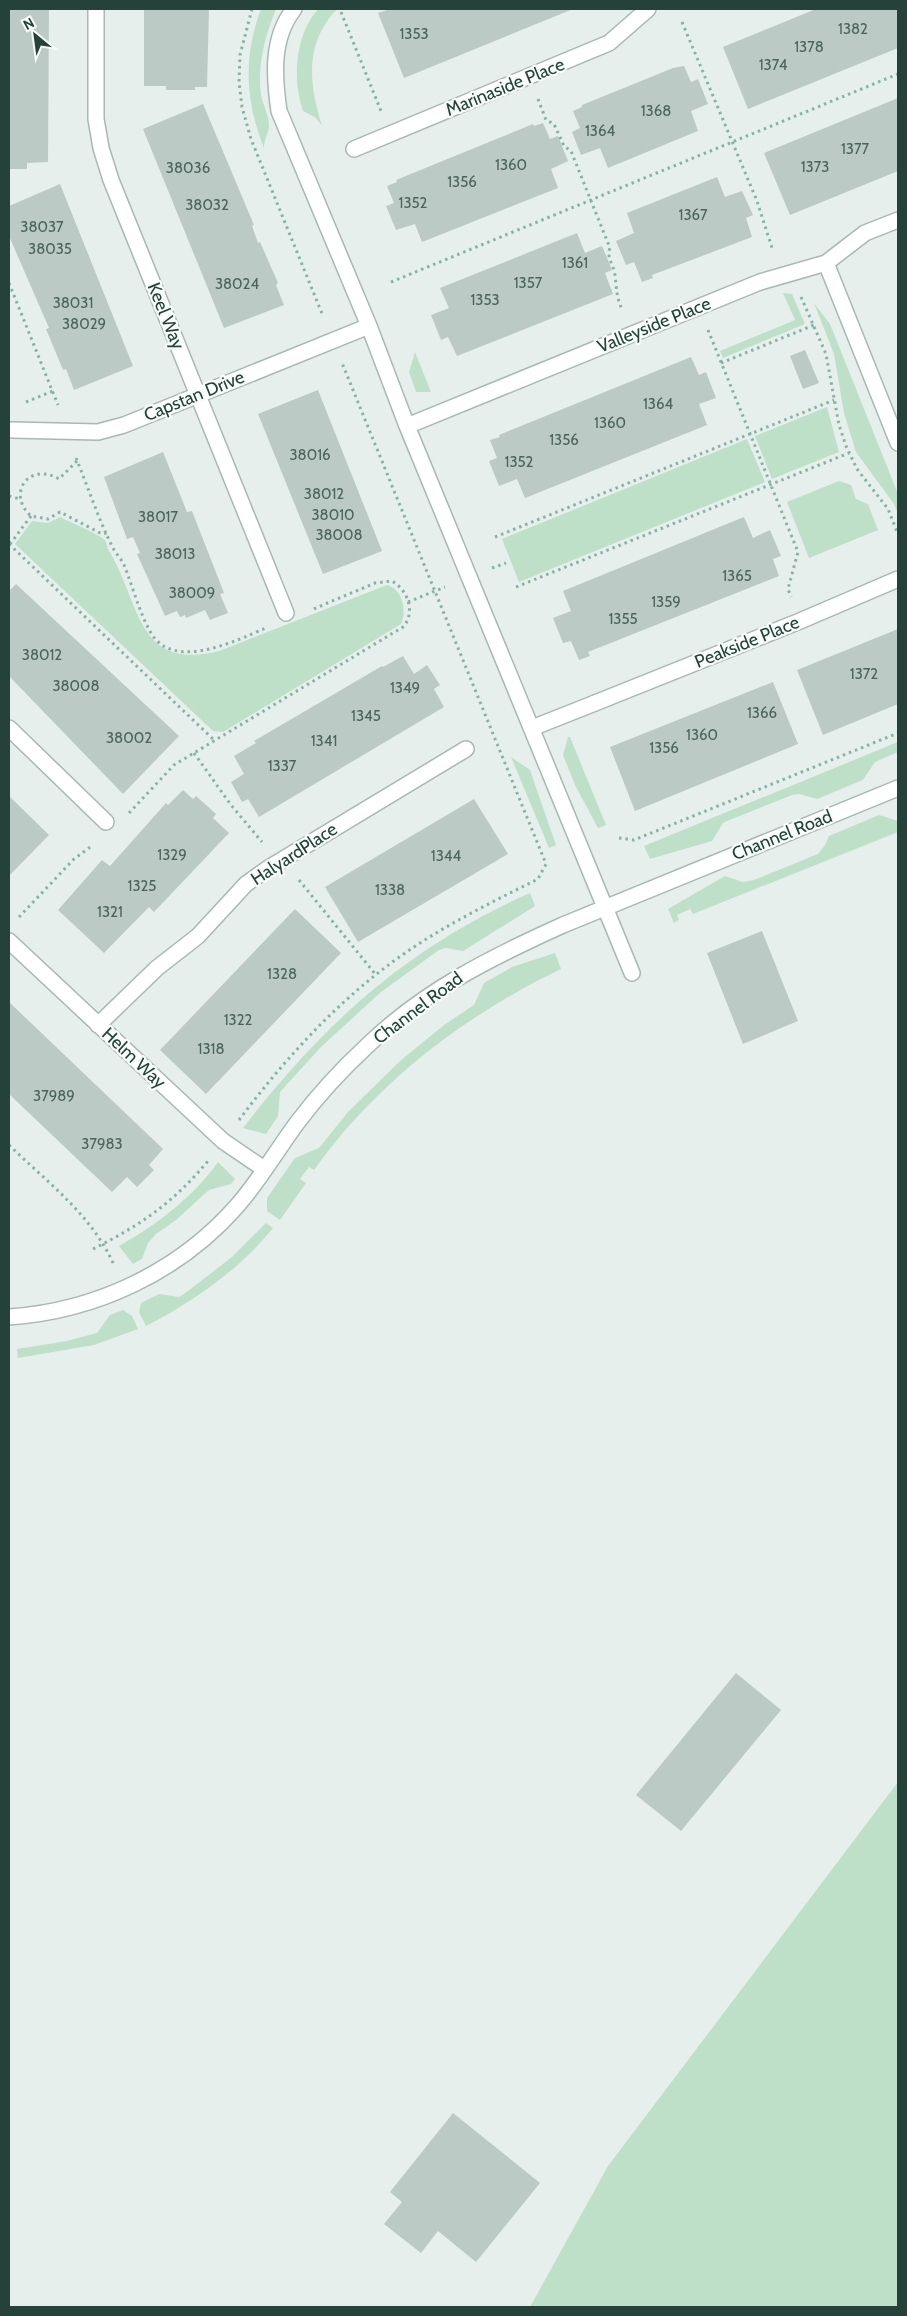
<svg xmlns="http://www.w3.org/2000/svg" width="907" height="2316" viewBox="0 0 907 2316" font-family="Cabin,sans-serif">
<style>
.green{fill:#bfe0c8}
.building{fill:#bbcac4}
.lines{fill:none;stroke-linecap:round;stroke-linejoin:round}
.service-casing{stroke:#a8b8b2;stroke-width:18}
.minor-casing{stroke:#a8b8b2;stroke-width:18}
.path{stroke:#86b3a5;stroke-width:3;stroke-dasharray:2.5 4;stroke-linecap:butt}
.service{stroke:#fff;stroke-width:15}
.minor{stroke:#fff;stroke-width:15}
.labels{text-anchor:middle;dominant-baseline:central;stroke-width:4.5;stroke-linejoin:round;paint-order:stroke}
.number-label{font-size:15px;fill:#4a645c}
.street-label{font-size:18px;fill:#24423a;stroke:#f7fbf9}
</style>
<rect width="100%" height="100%" fill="#e6efeb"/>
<!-- green -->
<path class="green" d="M261 9H276C265 36 257 66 261 95 263 105 269 116 269 125 269 133 264 139 264 148 245 101 243 56 261 9Z
M318 9H337C304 44 309 84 322 126L315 117 303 111C292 79 295 35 318 9Z
M783 293 792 294 805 324 723 358 720 351 795 320Z
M814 303 830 324 898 494V513L894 504 856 452 844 413 834 354Z
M415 352 431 392H416L409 372Z
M827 407 839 452 772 479 755 436Z
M747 439 765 482 519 582 502 539Z
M839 481 851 485 856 499 868 504 878 530 809 558 787 502Z
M60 517C68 521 100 535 105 540 107 543 107 548 109 551 141 603 136 672 219 651L387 585C403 589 407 612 401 624L223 732 213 731 15 544 32 521 48 523Z
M568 737H570L606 825 598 828 575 785 563 755Z
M898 742V752L875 762 863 780 817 799 799 794 792 795 727 821 723 823 712 841 650 859 644 846Z
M511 757 530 770 556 845 549 848Z
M879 815 898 821V832L693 914 690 909 677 915 679 920 674 923 668 909 725 876 743 882 754 880 818 854 825 845 829 836Z
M530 893 535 906 463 951 446 948 439 950 381 992 321 1047 280 1092 278 1116 266 1134 243 1128C325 1022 407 948 530 893Z
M555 953 561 969C464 1016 378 1081 314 1170L309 1167 300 1179 306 1183 280 1220 267 1211V1198L295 1158 319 1148 348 1112 400 1061 444 1025 474 1005 484 983 512 967Z
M218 1162 235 1179 231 1184 209 1190 176 1220 156 1234 148 1243 142 1259 133 1264 119 1246C158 1224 192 1198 218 1162Z
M266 1223 273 1228C238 1271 194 1301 146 1326L139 1312 141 1303 159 1294 179 1297 184 1294 232 1257Z
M123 1310 132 1316 138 1329 94 1345 18 1358 17 1349 67 1341 97 1333 110 1315Z
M898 1782V2307H530L608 2166Z"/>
<!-- building -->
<path class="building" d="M9 9H49L48 162 27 163V169H9Z
M144 9H209L207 87H195V90H166V86H144Z
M390 9H573L404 78 378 13Z
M816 9H898V48L748 109 723 47Z
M684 66 691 82 698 79 708 104 691 111 698 131 608 168 600 148 581 155 572 132 580 128 573 111 582 107V105L673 68Z
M898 98V171L790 215 764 153Z
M203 104 254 225 252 226 258 243 260 242 278 283 276 285 284 305 224 328 143 129Z
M543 123 550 139 558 136 568 161 551 169 558 188 422 242 415 224 396 230 386 206 394 203 387 186 397 182 396 180 533 124 534 126Z
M717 177 725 197 742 191 753 215 746 218 752 237 652 275 653 278 642 282 634 262 626 265 616 241 634 233 627 213Z
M60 184 133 366 74 390 66 369 63 370 46 329 49 328 9 236V206Z
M577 233 585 253 602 246 612 270 605 273 613 294 457 356 448 337 441 340 431 315 449 308 440 288Z
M805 350 819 383 803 389 790 356Z
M691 357 699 375 706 372 716 398 699 404 707 425 525 498 517 479 499 486 489 461 497 458 490 440 500 437 499 435Z
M318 390 382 551 323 574 258 414Z
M163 452 187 512 192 511 224 593 220 594 228 613 210 620 205 610 186 618 185 615 180 617 177 611 165 616 137 554 140 553 133 537 127 539 104 477Z
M744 517 753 538 770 530 781 556 773 559 779 576 588 652 590 656 579 660 571 641 563 643 553 618 571 611 563 591Z
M16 584 179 736 123 794 9 676V591Z
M898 629V704L823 735 797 670Z
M403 656 414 674 427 665 440 685 434 689 444 707 259 817 248 799 242 802 231 782 244 774 234 756 256 743 254 741 382 666 383 667Z
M773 682 798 744 635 811 610 747Z
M183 790 193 799 196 796 216 814 213 818 229 833 154 912 149 907 104 953 58 910 102 860 110 866 166 803 168 805Z
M9 796 49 835 9 876Z
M474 799 508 854 358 942 325 887Z
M295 909 341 953 206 1094 160 1050Z
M762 931 798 1021 743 1044 707 953Z
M9 1002 163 1149 149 1165 154 1170 137 1187 127 1177 112 1192 9 1094Z
M736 1673 781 1710 681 1831 636 1795Z
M453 2113 540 2183 476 2262 438 2231 421 2253 384 2224 402 2202 390 2192Z"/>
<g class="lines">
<defs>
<path id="service" d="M532 728 595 703"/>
<path id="minor" d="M96 9V119L101 148 111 180 286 613
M294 9C271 38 274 77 279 111L369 326 407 426 632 973
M354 149 609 43 648 9
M826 263 898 443
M407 426 760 282 826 263 865 233 898 220
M12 430 98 432 124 425 369 326
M595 703 800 621 898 579
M9 728 106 822
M9 941 223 1141 264 1169
M98 1025 157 968 198 936 246 884 267 869 466 749
M9 1317C96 1311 179 1272 237 1206 259 1181 277 1150 297 1123 318 1095 342 1069 368 1045 425 990 492 957 563 925L898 788"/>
</defs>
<!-- service casing -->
<use href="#service" class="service-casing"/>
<!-- minor casing -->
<use href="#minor" class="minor-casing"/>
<!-- path -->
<path class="path" d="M252 9 240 55 239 82 242 107 251 139 323 316
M341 12 381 111
M682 22 757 201 773 251
M538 99 546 120 554 124 564 146 571 151 610 248C606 258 614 265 615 275 617 292 616 294 622 310
M391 282 898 74
M9 283 58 405
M801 297 826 354 839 425 846 446 857 469 888 509 898 534
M708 330 798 552 788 589 791 597
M721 363 814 325
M26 402 53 391
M76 458C88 487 98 518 112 546 115 553 121 558 124 565 133 587 139 612 151 633 174 672 237 640 266 628
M77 461 59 479C29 461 6 494 31 516L48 519 60 512 102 534 107 533
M9 496 20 499
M495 537 834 400
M9 544 215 741
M10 544 31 516
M492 568 506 563
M516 587 849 453
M408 602 445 587
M194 753 231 805 262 842
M129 813 174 765 403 627C416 613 408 590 392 581L375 583 311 610
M619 838 634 840 898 733
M299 880 376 975
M19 917 74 859 93 845
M239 1120C287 1056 342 996 408 951 449 923 494 901 538 879L546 864 342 363
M9 1145C47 1182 92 1215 114 1265
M93 1249C141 1225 174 1202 208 1161"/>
<!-- service -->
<use href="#service" class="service"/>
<!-- minor -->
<use href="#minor" class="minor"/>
</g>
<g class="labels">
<!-- number labels -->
<g class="number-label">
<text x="853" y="29">1382</text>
<text x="414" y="34">1353</text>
<text x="809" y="47">1378</text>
<text x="773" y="65">1374</text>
<text x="656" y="111">1368</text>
<text x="600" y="131">1364</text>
<text x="855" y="149">1377</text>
<text x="511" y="165">1360</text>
<text x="815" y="167">1373</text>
<text x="188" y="168">38036</text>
<text x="462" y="182">1356</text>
<text x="413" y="203">1352</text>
<text x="207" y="205">38032</text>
<text x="693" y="215">1367</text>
<text x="42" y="227">38037</text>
<text x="50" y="249">38035</text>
<text x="575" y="263">1361</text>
<text x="528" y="283">1357</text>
<text x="237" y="284">38024</text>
<text x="485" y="300">1353</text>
<text x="73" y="303">38031</text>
<text x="84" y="324">38029</text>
<text x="658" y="404">1364</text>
<text x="610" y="423">1360</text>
<text x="564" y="440">1356</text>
<text x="310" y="455">38016</text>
<text x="519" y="462">1352</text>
<text x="324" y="494">38012</text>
<text x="333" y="515">38010</text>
<text x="158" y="517">38017</text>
<text x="339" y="535">38008</text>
<text x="175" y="554">38013</text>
<text x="737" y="576">1365</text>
<text x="192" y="593">38009</text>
<text x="666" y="602">1359</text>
<text x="623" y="619">1355</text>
<text x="42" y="655">38012</text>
<text x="864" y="674">1372</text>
<text x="76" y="686">38008</text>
<text x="405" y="688">1349</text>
<text x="762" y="713">1366</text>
<text x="366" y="716">1345</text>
<text x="702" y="735">1360</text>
<text x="129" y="738">38002</text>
<text x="324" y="741">1341</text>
<text x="664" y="748">1356</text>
<text x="282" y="766">1337</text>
<text x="172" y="855">1329</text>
<text x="446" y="856">1344</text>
<text x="142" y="886">1325</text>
<text x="390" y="890">1338</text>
<text x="110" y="912">1321</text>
<text x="282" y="974">1328</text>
<text x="238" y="1020">1322</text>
<text x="211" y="1049">1318</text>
<text x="54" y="1096">37989</text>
<text x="102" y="1144">37983</text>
</g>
<!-- street labels -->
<g class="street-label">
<text transform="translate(505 87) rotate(-22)">Marinaside Place</text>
<text transform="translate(166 316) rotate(68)">Keel Way</text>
<text transform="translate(654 325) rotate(-22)">Valleyside Place</text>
<text transform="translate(194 396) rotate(-22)">Capstan Drive</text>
<text transform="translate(747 642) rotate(-22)">Peakside Place</text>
<text transform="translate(782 835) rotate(-22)">Channel Road</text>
<text transform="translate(294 854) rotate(-33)">HalyardPlace</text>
<text transform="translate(418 1008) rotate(-37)">Channel Road</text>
<text transform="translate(134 1058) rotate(43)">Helm Way</text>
</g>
</g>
<!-- border -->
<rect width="907" height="2316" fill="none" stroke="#24423a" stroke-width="20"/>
<!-- north arrow -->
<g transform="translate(35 35) rotate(331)" stroke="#f7fbf9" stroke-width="4" paint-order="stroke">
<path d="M0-4L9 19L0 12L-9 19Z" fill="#24423a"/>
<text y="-8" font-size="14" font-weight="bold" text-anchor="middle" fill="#24423a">N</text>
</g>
</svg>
